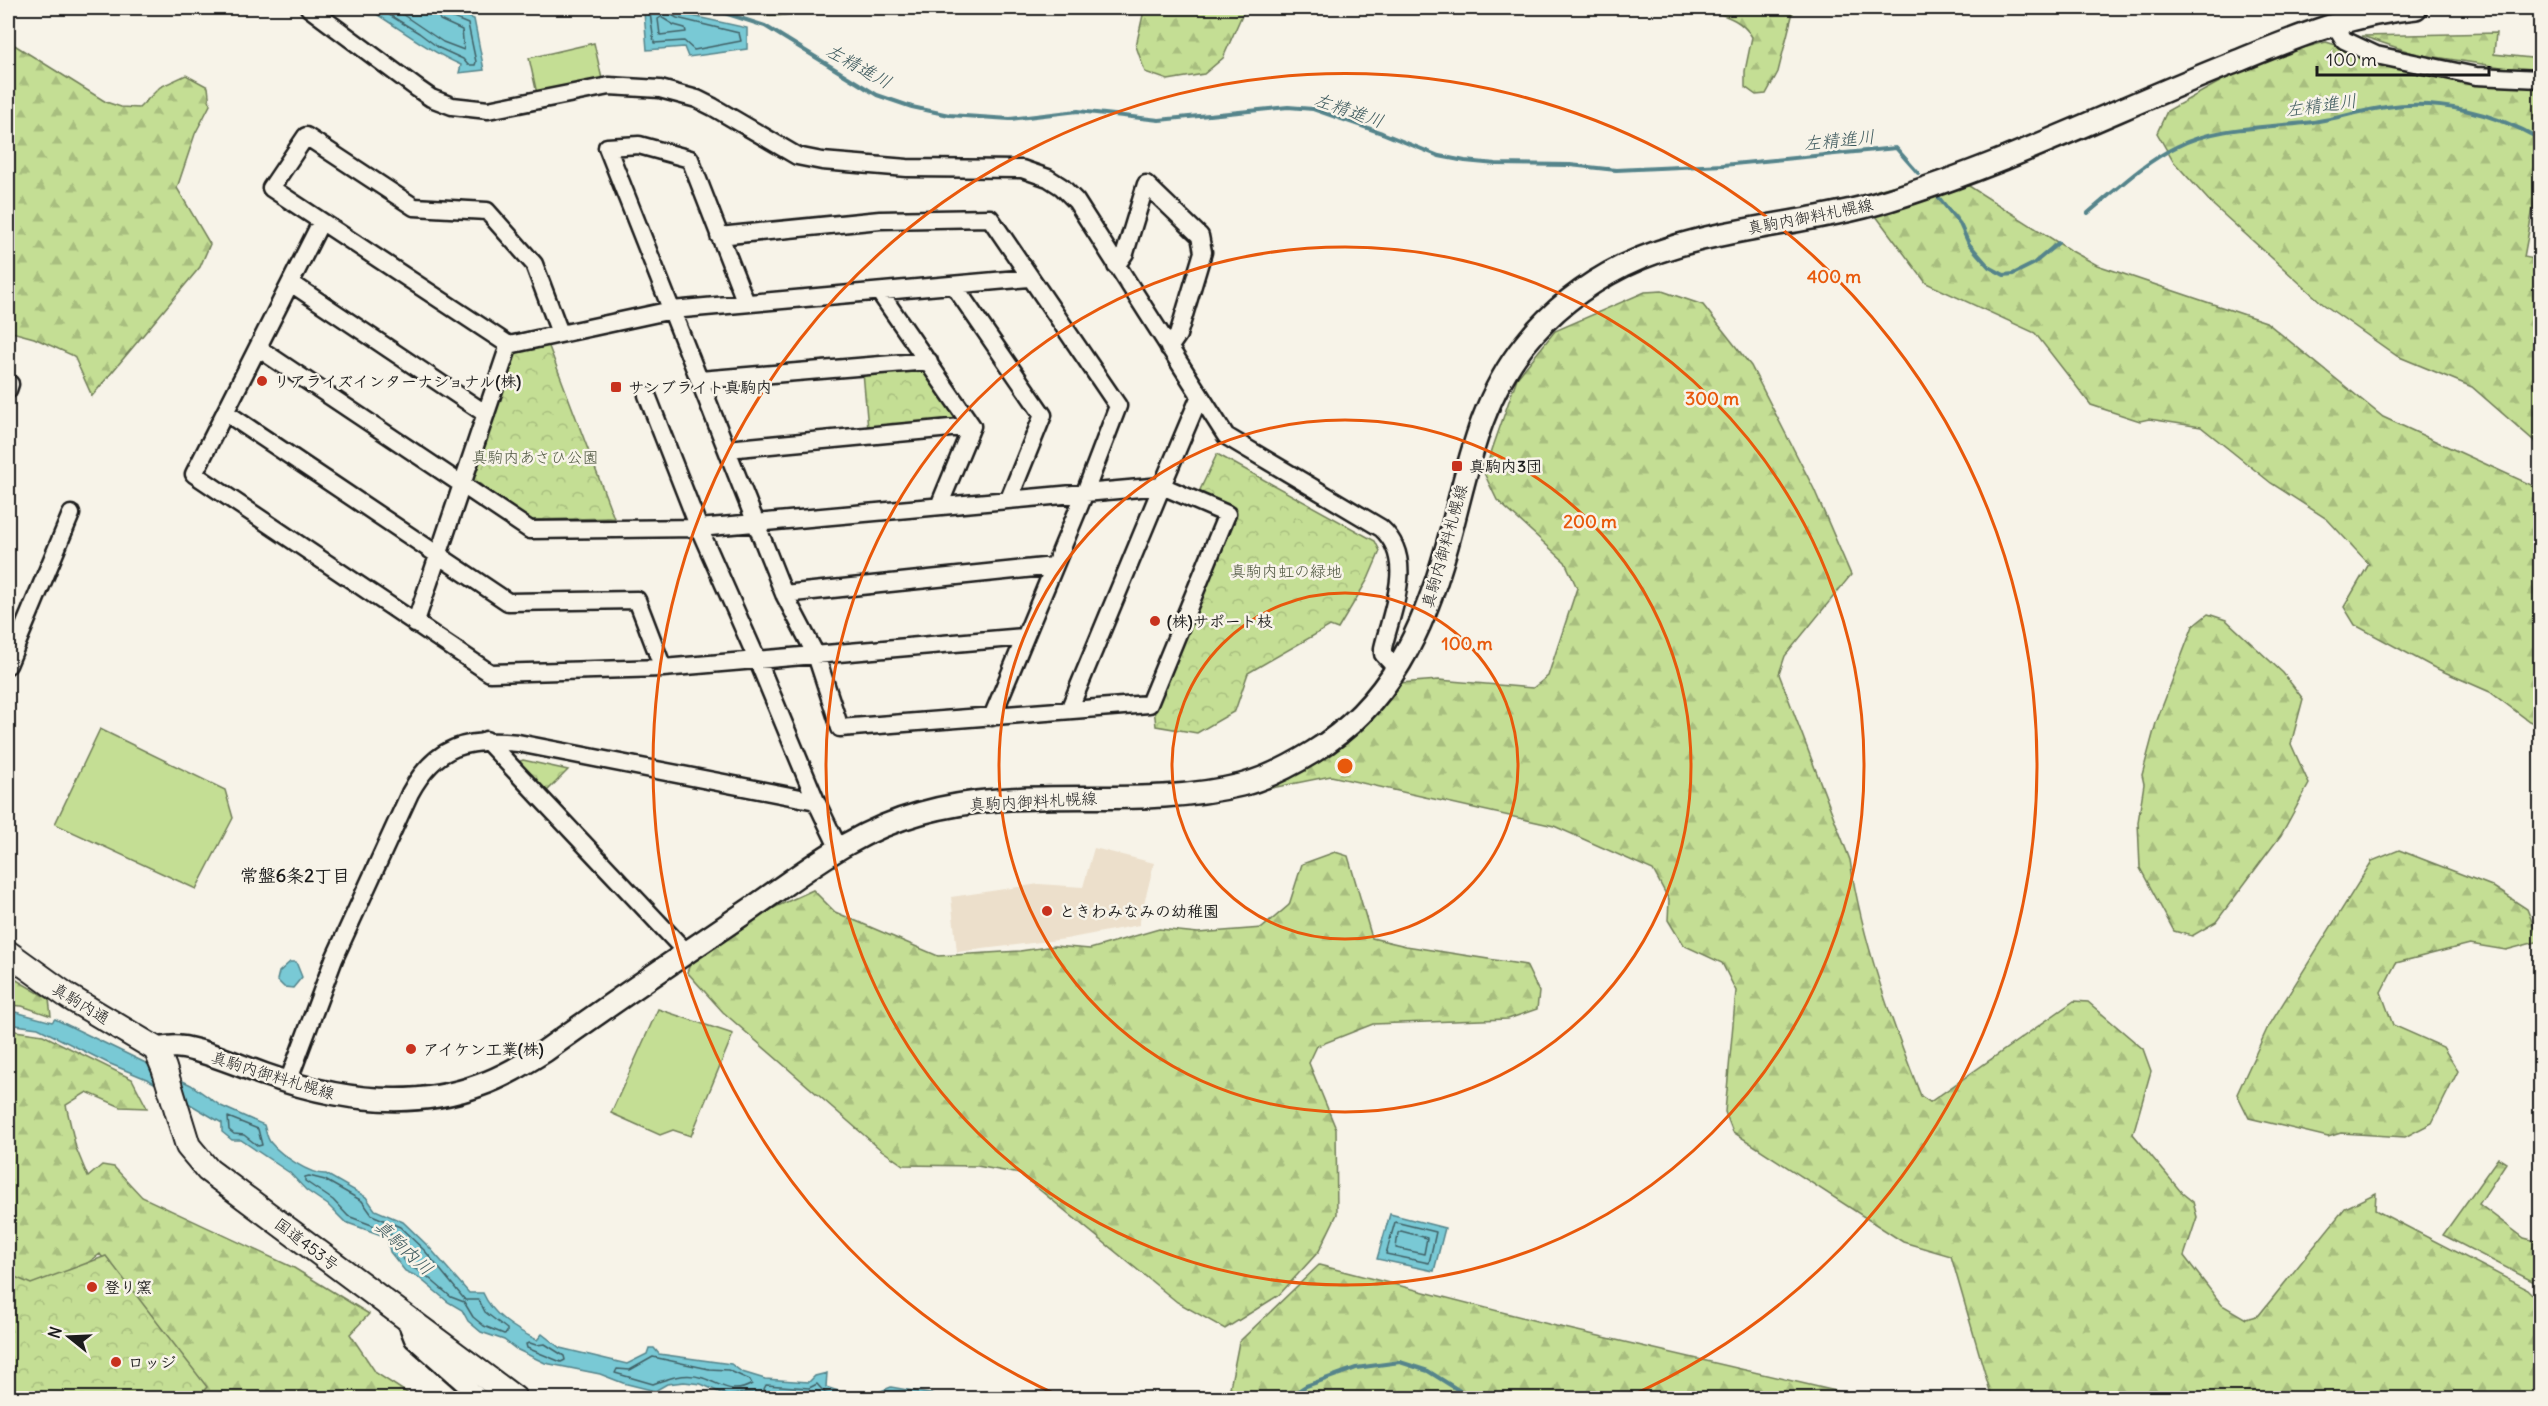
<svg xmlns="http://www.w3.org/2000/svg" width="2548" height="1406" viewBox="0 0 2548 1406" font-family="Delius,'Klee One',sans-serif">
<style>
.built{fill:#ecdfcb}
.forest{fill:url(#forest-firs);stroke:#707d58;stroke-width:1.5}
.park{fill:url(#park-crowns);stroke:#707d58;stroke-width:1.5}
.pitch{fill:#c4de94;stroke:#707d58;stroke-width:1.5}
.water{fill:#79c9d5;stroke:#54848b;stroke-width:1.5}
.lines{fill:none;stroke-linecap:round;stroke-linejoin:round}
.shore{stroke:#416166;stroke-width:1.5}
.stream{stroke:#54848b;stroke-width:4}
.minor-casing{stroke:#1c1c1c;stroke-width:21}
.major-casing{stroke:#1c1c1c;stroke-width:26}
.highway-casing{stroke:#1c1c1c;stroke-width:28}
.minor{stroke:#f7f3e8;stroke-width:16}
.major{stroke:#f7f3e8;stroke-width:21}
.highway{stroke:#f7f3e8;stroke-width:24}
.ring{fill:none;stroke:#e8590c;stroke-width:3}
.poi-dot{fill:#c8321e;stroke:#f7f3e8;stroke-width:2}
.labels{text-anchor:middle;dominant-baseline:central;stroke-width:5;stroke-linejoin:round;paint-order:stroke}
.street-label{font-size:16px;fill:#1c1c1c;stroke:#f7f3e8}
.poi-label{font-size:16px;font-weight:bold;fill:#1c1c1c;stroke:#f7f3e8;text-anchor:start}
.park-label{font-size:16px;fill:#4e5640;stroke:#f7f3e8}
.water-label{font-size:18px;font-style:italic;fill:#3d595d;stroke:#f7f3e8}
.neighbourhood-label{font-size:18px;font-weight:bold;fill:#1c1c1c;stroke:#f7f3e8}
.centre{fill:#e8590c;stroke:#f7f3e8;stroke-width:3}
.ring-label{font-size:18px;text-anchor:middle;font-weight:bold;fill:#e8590c;stroke:#f7f3e8;stroke-width:5;stroke-linejoin:round;paint-order:stroke}
</style>
<defs>
<pattern id="forest-firs" width="22" height="20" patternUnits="userSpaceOnUse" patternTransform="scale(1.5)"><rect width="22" height="20" fill="#c4de94"/><path d="M5 1l3.5 6h-7zM16 11l3.5 6h-7z" fill="#a8be7f"/></pattern>
<pattern id="park-crowns" width="20" height="18" patternUnits="userSpaceOnUse" patternTransform="scale(1.5)"><rect width="20" height="18" fill="#c4de94"/><path d="M2 6a3 3 0 1 1 6 0M12 15a3 3 0 1 1 6 0" fill="none" stroke="#a8be7f"/></pattern>
</defs>
<rect width="100%" height="100%" fill="#f7f3e8"/>
<filter id="ink" filterUnits="userSpaceOnUse"><feTurbulence type="fractalNoise" baseFrequency=".0167" numOctaves="2"/><feDisplacementMap in="SourceGraphic" scale="12" xChannelSelector="R" yChannelSelector="G"/><feConvolveMatrix kernelMatrix="1 2 1 2 8 2 1 2 1" color-interpolation-filters="sRGB"/></filter>
<g filter="url(#ink)">
<!-- built -->
<path class="built" d="M1094 848 1154 863 1139 925 1066 939 957 952 951 897 1039 884 1083 887Z"/>
<!-- forest -->
<path class="forest" d="M738 8H804C787 21 757 15 738 8Z
M1142 8H1245L1223 58 1204 74 1168 80 1145 72 1136 46 1143 15Z
M1703 8H1794L1778 72 1766 94 1756 95 1745 87V71L1752 37C1741 18 1722 15 1703 8Z
M2496 33 2494 54 2540 59V71L2521 70 2416 54 2362 36Z
M8 41 106 102 121 107 139 108 160 87 186 75 208 87 210 105 195 134 177 188 210 244 200 267 92 396 74 356 34 338 8 331Z
M2326 42 2453 80 2540 88V171L2524 257 2540 260V446L2472 387 2397 356 2323 304 2213 205 2173 161 2157 133 2167 111 2261 59Z
M1924 177 1969 186 2068 249 2097 265 2266 322 2383 417 2540 489V726L2529 721 2490 692 2433 667 2355 625 2344 607 2369 564 2327 519 2271 483 2201 427 2149 419 2140 421 2091 405 2035 333 1926 283 1873 212 1877 190Z
M1662 291 1703 305 1751 366 1814 489 1851 575 1785 656 1779 674 1850 860C1862 941 1891 1020 1921 1096L1930 1102 2074 1001 2088 1002 2143 1049 2151 1071 2133 1134 2182 1193 2193 1202 2197 1217 2184 1256 2222 1305 2246 1319 2259 1315 2345 1208 2376 1193 2375 1210 2527 1289 2540 1302V1398H1992L1951 1256 1903 1242 1733 1132 1725 1112 1736 991 1722 963 1683 945 1668 920 1669 900 1653 870 1554 826 1331 776 1252 792 1328 757 1379 712 1399 683 1439 680 1533 688 1548 676 1577 588 1565 562 1497 500 1484 473 1517 378 1555 331 1645 292Z
M2208 614 2226 620 2283 673 2303 699 2291 744 2309 784 2281 835 2216 922 2192 936 2174 931 2140 868 2138 822 2144 784 2142 775 2156 723 2193 626Z
M2399 850 2492 886 2527 909 2540 941 2506 950 2470 944 2396 963 2381 992 2393 1025 2443 1047 2458 1071 2432 1123 2405 1137 2341 1133 2328 1137 2249 1118 2237 1094 2267 1029 2372 861Z
M1335 852 1348 856 1372 938 1406 946 1526 965 1539 992 1537 1009 1508 1019 1373 1024 1317 1046 1309 1063 1336 1129 1337 1214 1319 1251 1279 1295 1225 1329 1177 1302 1020 1174 977 1166 903 1165 880 1149 723 1012 687 972 691 962 747 920 813 890 835 912 938 956 1020 951 1054 946 1090 949 1159 929 1198 933 1262 928 1289 905 1302 864Z
M8 975 49 999 51 1016 22 1006 8 1005Z
M8 1030 43 1035 132 1079 147 1108 121 1107 87 1092 66 1105 76 1148 88 1177 102 1165 114 1167 142 1197 294 1268 369 1314 350 1334 376 1373 415 1398H201L100 1254 63 1281 8 1290Z
M2498 1158 2506 1163 2479 1204 2524 1238 2540 1242V1277L2536 1283 2443 1235Z
M1319 1265 1556 1326 1866 1398H1228L1239 1342Z"/>
<!-- park -->
<path class="park" d="M548 344 614 518 530 520 473 479 513 350Z
M925 368 958 416 953 421 868 429 863 372Z
M1217 454 1375 541 1380 551 1368 579 1338 629 1330 626 1248 673 1235 711 1197 733 1156 726 1154 708 1237 510 1198 494Z
M523 760 568 770 541 797 515 763Z
M106 1256 207 1387 197 1398H8V1274L31 1284Z"/>
<!-- pitch -->
<path class="pitch" d="M594 43 602 79 537 94 529 58Z
M100 729 225 790 233 818 196 889 55 824Z
M658 1009 733 1034 691 1136 673 1130 660 1135 611 1113Z"/>
<!-- water -->
<path class="water" d="M367 8H444L474 19 484 70 459 73 461 65C427 50 398 27 367 8Z
M628 8H670L679 13 747 28V49L688 57 684 47 647 50 644 12Z
M290 962H296L302 977 293 988 284 987 277 980 279 972Z
M8 1010 52 1022 55 1019 191 1085 221 1106 264 1125C266 1131 267 1139 271 1143 281 1155 310 1175 326 1174L366 1197 375 1210 403 1222 429 1247 469 1293H483C493 1316 515 1329 537 1340L542 1334 560 1348 627 1364 647 1354 649 1348H654L659 1354 731 1364 742 1372 765 1379 809 1382 815 1376 827 1373 826 1387 841 1392 874 1394 891 1387 952 1398H773L748 1392 728 1396 701 1384 684 1382 667 1384 655 1391 623 1383 600 1374 545 1363 516 1349 504 1340 481 1332 468 1321 462 1310 448 1302 418 1277 405 1271 390 1252 387 1237 345 1222 328 1205 306 1190 290 1173 241 1140H232L222 1132V1123L149 1080 108 1063 38 1028 8 1024Z
M1390 1214 1445 1228 1434 1271 1377 1259Z"/>
<g class="lines">
<!-- shore -->
<path class="shore" d="M378 8 419 33 439 48 463 59 468 65H475L476 62 468 24 446 15 443 8
M393 8 443 42 464 50 462 30 440 20 435 8
M647 8 650 12 654 43 684 41 694 50 741 41 739 33 677 18 670 14 668 8
M661 17 674 25 685 28 686 32 660 35 658 19Z
M228 1117 258 1129 262 1145 258 1146 244 1135 234 1134 229 1130Z
M309 1176 325 1180 362 1201 372 1215 400 1227 425 1251 465 1300H479L485 1312 507 1329V1333L504 1334 484 1326 473 1317 464 1302 451 1297 422 1272 409 1266 396 1249 390 1232 348 1216 333 1200 305 1181V1177Z
M1395 1222 1436 1232 1429 1263 1386 1254Z
M1401 1231 1427 1238 1424 1254 1396 1248 1398 1233Z
M530 1343 536 1345 545 1344 564 1356 565 1360 561 1362 527 1348 526 1344Z
M653 1357 709 1369 728 1370 750 1380 752 1384C732 1396 721 1384 703 1378 686 1372 669 1378 653 1384L615 1373 617 1369 630 1370Z
M768 1398 764 1389 766 1385 809 1388 817 1384 825 1393 840 1398H858"/>
<!-- stream -->
<path class="stream" d="M709 8 765 26 877 95 912 107 949 115 1010 119 1078 111 1159 120 1288 107 1313 109 1382 133 1439 156 1465 161 1496 164 1570 165 1616 170 1723 165 1896 148 1918 173
M1935 193 1960 224 1969 244 1989 267 2004 275 2013 274 2033 264 2058 243
M2088 213C2116 190 2143 163 2176 147 2215 127 2262 128 2305 123 2333 120 2359 111 2386 107 2439 99 2494 113 2540 139
M1287 1398 1306 1386 1356 1368 1400 1362 1428 1371 1471 1398"/>
<defs>
<path id="minor" d="M309 8 418 89 431 98 452 106 488 110 609 86 660 89 697 99 713 107 797 156 822 161 907 168 1022 169 1048 178 1062 187 1076 201 1226 436 1381 528C1416 559 1392 609 1383 648V654L1398 670
M2334 23 2344 40 2376 55 2476 76 2540 79
M321 222 194 474 490 673 663 668 1024 637
M719 236 880 220 990 218 1118 406 1084 495 992 717
M1116 266 1125 253 1146 184 1200 236 1203 252 1178 335 1169 348
M291 283 486 414
M955 287 1043 415 1009 499
M880 293 972 426 939 506
M746 303 690 159 639 145 607 147 784 594 816 655 840 728 1149 704 1227 514 1162 486 1069 710
M509 345 271 188 306 136 414 207 487 211 534 264 560 333
M258 348 530 530 699 528 1162 486 1199 398
M700 380 929 361
M8 384H10L8 390
M647 395 699 528 757 659 816 801 838 847
M225 412 508 602 637 600 663 668
M727 449 972 426
M784 594 1054 566
M415 624 509 345 672 310 1029 278
M8 665 71 514
M486 740 686 952
M288 1082 334 959 410 793C436 745 467 738 518 743L816 801
M404 1316 413 1339 480 1398"/>
<path id="major" d="M156 1049C163 1048 172 1046 179 1047 203 1049 242 1067 266 1075 334 1099 410 1111 480 1085 503 1077 524 1064 545 1051 613 1002 683 955 752 908 810 868 852 832 921 813 1025 783 1136 811 1241 785 1265 779 1292 765 1313 752 1390 705 1424 629 1447 546 1467 475 1477 404 1525 344 1551 311 1585 285 1623 266 1707 226 1802 227 1889 200 2006 164 2117 109 2230 64 2292 39 2349 14 2416 8"/>
<path id="highway" d="M8 953 69 997 156 1049 164 1068 188 1146 208 1170 514 1398"/>
</defs>
<!-- minor casing -->
<use href="#minor" class="minor-casing"/>
<!-- major casing -->
<use href="#major" class="major-casing"/>
<!-- highway casing -->
<use href="#highway" class="highway-casing"/>
<!-- minor -->
<use href="#minor" class="minor"/>
<!-- major -->
<use href="#major" class="major"/>
<!-- highway -->
<use href="#highway" class="highway"/>
</g>
</g>
<!-- distance rings -->
<g class="ring">
<circle cx="1345" cy="766" r="173"/>
<circle cx="1345" cy="766" r="346"/>
<circle cx="1345" cy="766" r="519"/>
<path d="M1064 1398A692 692 0 1 1 1626 1398"/>
</g>
<!-- markers -->
<g class="poi-dot">
<circle cx="262" cy="381" r="6"/>
<rect x="610" y="381" width="12" height="12" rx="3"/>
<rect x="1451" y="460" width="12" height="12" rx="3"/>
<circle cx="1155" cy="621" r="6"/>
<circle cx="1047" cy="911" r="6"/>
<circle cx="411" cy="1049" r="6"/>
<circle cx="92" cy="1287" r="6"/>
<circle cx="116" cy="1362" r="6"/>
</g>
<g class="labels">
<!-- street labels -->
<g class="street-label">
<text transform="translate(1810 216) rotate(-11)">真駒内御料札幌線</text>
<text transform="translate(1444 546) rotate(-74)">真駒内御料札幌線</text>
<text transform="translate(1033 801) rotate(-3)">真駒内御料札幌線</text>
<text transform="translate(81 1003) rotate(31)">真駒内通</text>
<text transform="translate(273 1075) rotate(17)">真駒内御料札幌線</text>
<text transform="translate(307 1244) rotate(37)">国道453号</text>
</g>
<!-- poi labels -->
<g class="poi-label">
<text x="274" y="381">リアライズインターナショナル(株)</text>
<text x="628" y="387">サンブライト真駒内</text>
<text x="1469" y="466">真駒内3団</text>
<text x="1167" y="621">(株)サポート枝</text>
<text x="1059" y="911">ときわみなみの幼稚園</text>
<text x="423" y="1049">アイケン工業(株)</text>
<text x="104" y="1287">登り窯</text>
<text x="128" y="1362">ロッジ</text>
</g>
<!-- park labels -->
<g class="park-label">
<text x="535" y="457">真駒内あさひ公園</text>
<text x="1286" y="571">真駒内虹の緑地</text>
</g>
<!-- water labels -->
<g class="water-label">
<text transform="translate(859 66) rotate(29)">左精進川</text>
<text transform="translate(2321 105) rotate(-8)">左精進川</text>
<text transform="translate(1349 110) rotate(19)">左精進川</text>
<text transform="translate(1839 140) rotate(-6)">左精進川</text>
<text transform="translate(404 1247) rotate(43)">真駒内川</text>
</g>
<!-- neighbourhood labels -->
<g class="neighbourhood-label">
<text x="295" y="875">常盤6条2丁目</text>
</g>
</g>
<circle cx="1345" cy="766" r="9" class="centre"/>
<g class="ring-label">
<text x="1834" y="283">400 m</text>
<text x="1712" y="405">300 m</text>
<text x="1590" y="528">200 m</text>
<text x="1467" y="650">100 m</text>
</g>
<!-- margin -->
<rect width="2548" height="1406" fill="none" stroke="#f7f3e8" stroke-width="30"/>
<rect x="15" y="15" width="2518" height="1376" fill="none" stroke="#1c1c1c" stroke-width="2" filter="url(#ink)"/>
<!-- north arrow -->
<g transform="translate(69 1337) rotate(288)" stroke="#f7f3e8" stroke-width="4.5" paint-order="stroke">
<path d="M0-4.5L10 22L0 15L-10 22Z" fill="#1c1c1c"/>
<text y="-9" font-size="16" font-weight="bold" text-anchor="middle" fill="#1c1c1c">N</text>
</g>
<!-- scale -->
<path d="M2317 66v9h172v-9" fill="none" stroke="#1c1c1c" stroke-width="3"/>
<text x="2326" y="66" font-size="18" fill="#1c1c1c" stroke="#f7f3e8" stroke-width="4.5" paint-order="stroke">100 m</text>
</svg>
